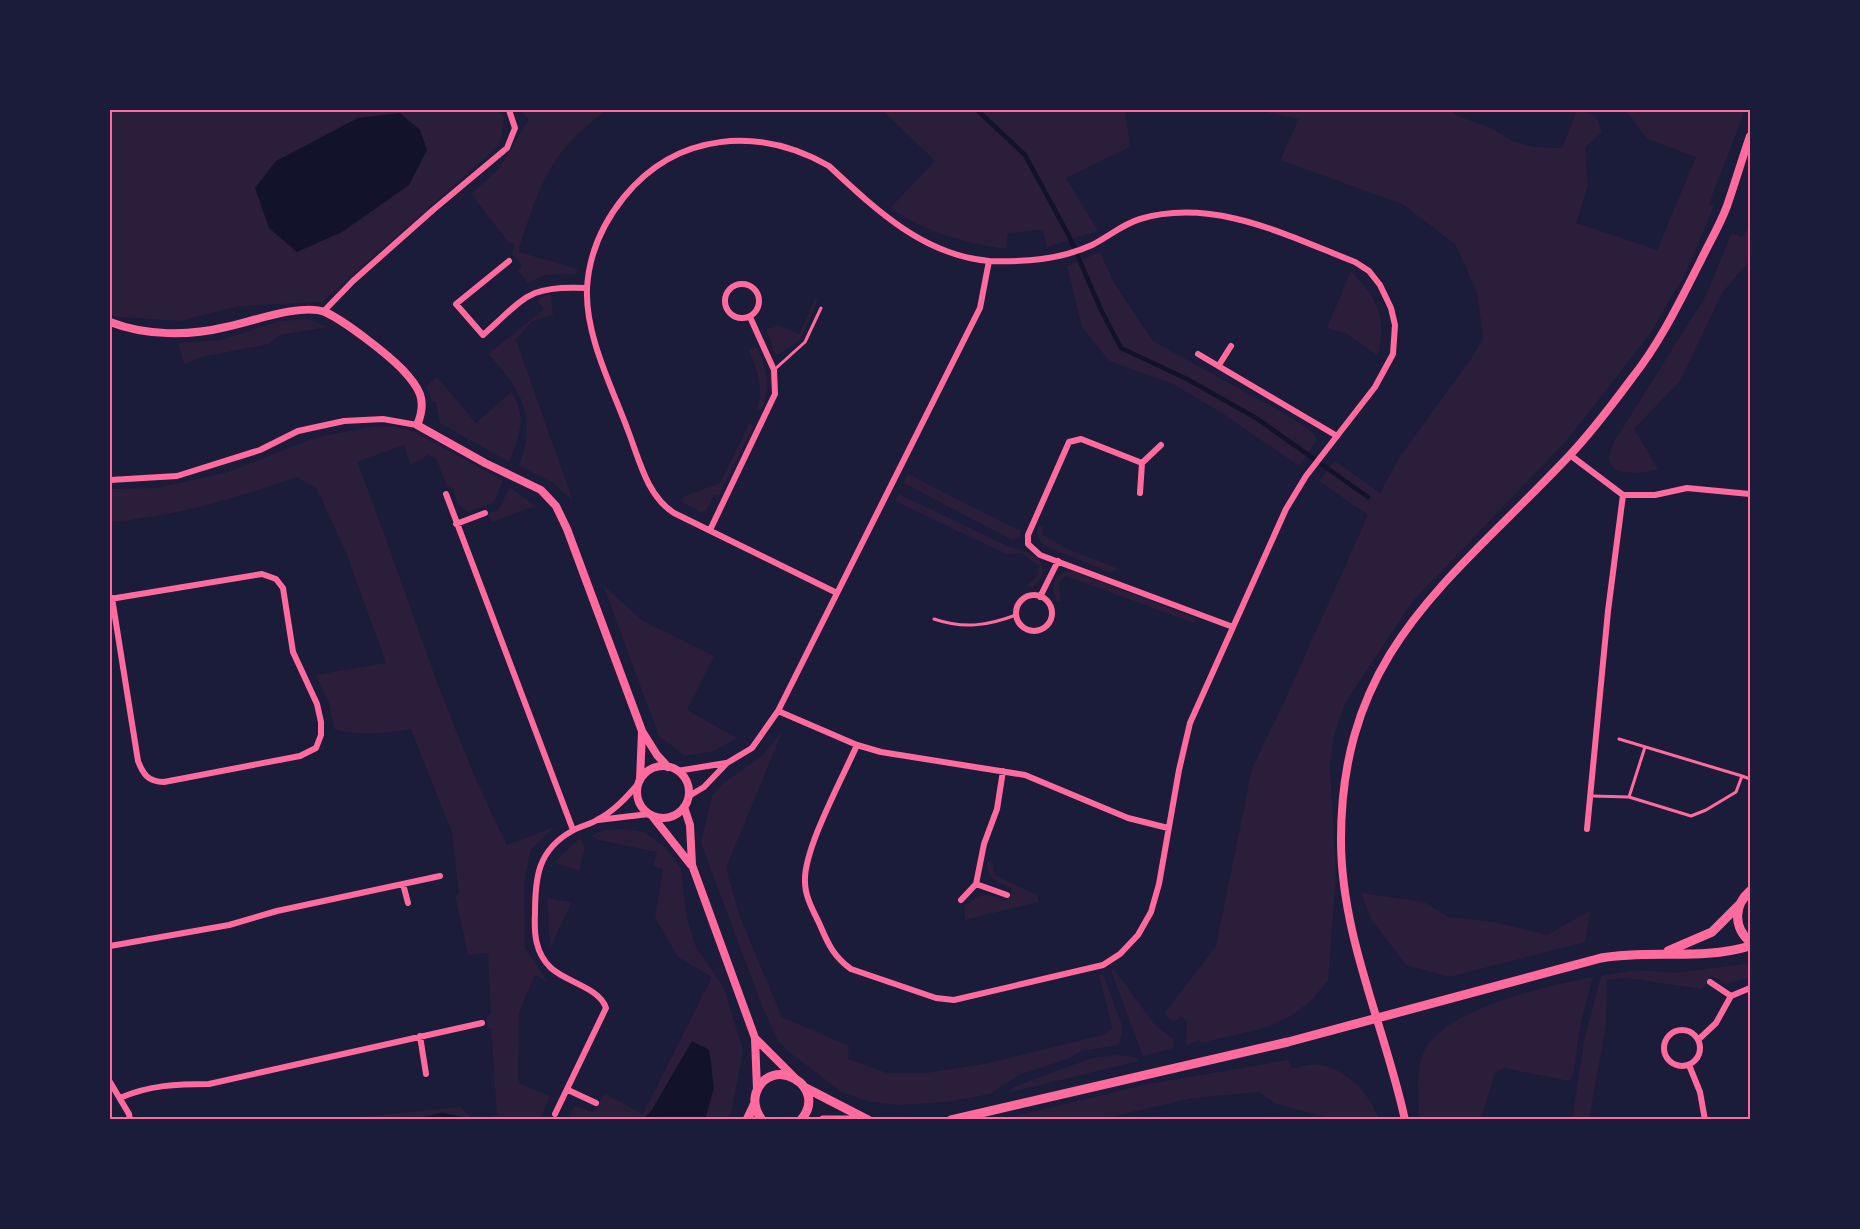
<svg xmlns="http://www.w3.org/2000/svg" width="1860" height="1229" viewBox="0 0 1860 1229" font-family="'Fira Sans',sans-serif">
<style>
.green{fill:#2a1e3b}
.water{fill:#12122b}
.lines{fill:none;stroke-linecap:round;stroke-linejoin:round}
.stream{stroke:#12122b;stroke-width:4.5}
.service{stroke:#ff6b9d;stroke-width:3}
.minor{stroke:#ff6b9d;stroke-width:6}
.tertiary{stroke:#ff6b9d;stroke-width:8}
.secondary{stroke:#ff6b9d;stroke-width:9}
.neatline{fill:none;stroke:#ff6b9d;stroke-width:2}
</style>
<rect width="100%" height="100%" fill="#1b1b3a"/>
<!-- green -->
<path class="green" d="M110 110H496L504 117 501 140 493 151 322 302 239 306 180 321 116 317 110 313Z
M519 110H607C550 151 540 185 519 249V252L578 269 575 274 544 275 528 283 518 271 522 266 512 254 515 244 509 243 471 194 498 170 529 119Z
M882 110H1125L1130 147 1066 178 1098 231 1047 247 1043 230 1008 233 1006 249C963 243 927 232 890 208L935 161Z
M1256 110H1454L1453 114 1493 129 1512 141 1534 147 1562 148 1577 110 1596 116 1602 132 1585 148 1588 186 1576 223 1657 250 1696 157 1647 139 1626 110H1745L1709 204 1714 206 1686 272 1650 334 1567 440 1412 602 1346 702 1334 735 1330 764 1336 877 1328 980 1311 1001 1291 1016 1261 1029 1201 1043 1200 1040 1186 1046 1187 1021 1181 1017 1174 1022 1164 1014 1216 946 1252 768 1281 709 1368 515 1319 481 1335 461 1380 493 1401 455 1473 356 1483 338 1477 292 1455 244 1402 204 1280 160 1299 119Z
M1750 226V260L1722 293 1680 381 1634 429 1658 469C1637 476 1595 477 1614 442L1705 297 1732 233 1742 237Z
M1100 252 1114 283 1153 341 1292 418 1313 433 1317 440 1299 466 1219 411 1173 384 1109 361 1082 327 1067 266Z
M1351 271C1378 299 1387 317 1378 356L1346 333 1327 328Z
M546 295H551L553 315 532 321 516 340 573 501 553 483 519 465C538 416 521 390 488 354L544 309 537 301Z
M815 298 818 300 800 340 778 355 775 354 766 329 779 326 800 334Z
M308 319 328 327 280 335 269 344 202 357 184 364 178 343 221 340 280 321Z
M757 348C767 369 771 387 762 409L756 411C765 390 757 369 748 349Z
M437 377 476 423 511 392C528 415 519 438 509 462L440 423 436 402 431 401 426 386Z
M750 422 753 427 719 496 714 494 706 511 700 512 680 501 682 497 720 483Z
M374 426 398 427 415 432 503 481 493 503 468 512 458 504 453 489 447 486 436 458 428 455 411 465 404 445 357 462C407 589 445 723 507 845L554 827 530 851 524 885 525 948 548 982 535 975 519 1012 518 1083 550 1096 540 1119H480L497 1115 491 1028H488L486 1016 491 1014 488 953 468 955 455 895 459 894 452 833 411 729C383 733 362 737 334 729L329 703 315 675 386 663 347 555 317 489 297 477C236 498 174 517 110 522V489L157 488 228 472 314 438Z
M908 474 1018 530 1021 529 1020 537 1012 540 904 483Z
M510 487 535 506 492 522 488 513 498 510Z
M899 494 1007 546C1030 552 1059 563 1033 588L1026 586 1038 575 1039 566 1022 553 1006 554 895 501Z
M1044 526 1042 534 1065 548 1117 568 1111 573 1043 545 1038 537V527Z
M1073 571 1195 618 1194 623 1066 576 1059 583 1061 602 1056 601 1053 590 1055 578 1064 572Z
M603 585 643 621 714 656 687 710 737 738 714 751 685 756 659 736Z
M783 730 726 868 740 917 782 1017 849 1046 848 1059 887 1073H926L984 1064 1106 1034 1112 1027 1099 975 1103 974 1123 1028 1119 1045 1081 1051 1070 1058 1019 1075 990 1094 947 1102 897 1105 871 1102 843 1093 789 1052 778 1041 762 1006 701 843 712 796 722 784 763 755Z
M625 829 644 832 665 847 681 868 687 918 696 947 724 988 743 1050 731 1114 727 1119H705C712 1102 718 1059 704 1045L678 1064 652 1110 643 1119 615 1117 567 1120 574 1106 593 1112 605 1094 643 1114 712 977 678 957 655 918 663 869 653 866 657 852 599 840 590 836 604 830Z
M580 838 585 848 579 871 556 863 548 868Z
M992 861 994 875 1037 895 1039 902 965 920 964 906C983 891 986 894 1007 901L1012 889C998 882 986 879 987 862Z
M1361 893 1424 902 1448 917 1494 922 1547 935 1591 910 1585 942 1449 977 1406 965 1371 919Z
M547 898 572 902 550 948Z
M1743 964 1750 965V977L1727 984 1711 976 1702 989 1627 978 1607 980 1606 1026 1589 1119 1572 1120 1584 1041 1601 976 1635 970 1676 973Z
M1114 969 1155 1025 1173 1039 1174 1048 1143 1056 1111 971Z
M1593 977 1581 1022 1573 1075 1569 1081 1504 1068 1495 1073 1481 1119H1419C1419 1097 1415 1072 1424 1051 1443 1009 1550 985 1593 977Z
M1119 1055 1135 1057 1139 1061 1008 1093 1013 1087 1092 1058Z
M1288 1060 1292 1068C1300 1067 1312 1063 1320 1065 1347 1069 1371 1095 1379 1119H1332L1276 1104 1259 1092 1193 1098 1101 1119H1003L1148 1084Z
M460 1107 473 1119H350L359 1117Z"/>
<!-- water -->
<path class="water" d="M400 113 420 130 427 150 409 185 342 232 297 252 269 228 255 188 276 161 358 118Z
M692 1041 709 1050 714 1088 705 1119H643L652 1110Z"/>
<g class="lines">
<!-- stream -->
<path class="stream" d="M977 110 1025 155 1069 236 1101 310 1121 348 1187 379 1256 418 1368 497
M421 1120 442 1115 466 1120"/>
<!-- service -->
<path class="service" d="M774 370 805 342 821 308
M934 619C963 629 987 626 1016 615
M1619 739 1742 776
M1592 796 1629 797 1691 816 1706 810 1736 792 1742 776 1750 779
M1629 797 1645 747"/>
<!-- minor -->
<path class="minor" d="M509 261 456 304 483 335C526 297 527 285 587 288
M725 301a17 17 0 1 1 34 0a17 17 0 1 1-34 0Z
M323 312 353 281 433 210 507 148 515 128 509 110
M1198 354 1337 436
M1219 365 1231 346
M1570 455 1623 495H1655L1687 488 1750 494
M1142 463 1081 439 1069 442 1028 535V544L1040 555 1233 627
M110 480 177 476 260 450 298 431 344 421 383 419 417 425
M1140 493 1142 463 1161 445
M446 494 573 830
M456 524 485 513
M710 530 775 394 774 370 750 317
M837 593 674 513C646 495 639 458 627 428 611 385 585 335 587 288 589 254 603 223 624 197 677 132 759 126 829 166 875 209 923 255 989 261
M1016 613a18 18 0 1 1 36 0a18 18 0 1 1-36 0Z
M1040 597 1058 561
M110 599 262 574 276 579 283 588 293 652 317 704 321 722V735L316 748 300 756 164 782C148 782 143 774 138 761L112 598
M778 711 857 745 881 752 1025 775 1128 818 1168 828
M677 771 726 763
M689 796 704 787 727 763 752 748 778 711 980 308 989 261C1025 262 1059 260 1092 245 1108 237 1123 224 1140 219 1214 197 1288 236 1355 262L1369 271 1380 285 1391 308 1395 325 1393 354 1375 387 1306 476 1286 509 1190 723 1179 770 1159 884 1151 912 1138 935 1120 954 1103 965 954 1000 936 998 851 969C834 957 828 944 820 925 814 912 805 897 805 882 803 850 843 777 857 745
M598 820 649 814
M1587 829 1608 611 1623 495
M403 884 408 903
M976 884 1007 895
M961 900 976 884 984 844 997 809 1003 771
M110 946 229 925 277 911 440 876
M1710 982 1731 996
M1664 1048a18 18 0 1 1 36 0a18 18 0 1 1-36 0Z
M420 1036 426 1074
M1698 1040 1716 1023 1731 996 1750 988
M1689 1065 1700 1092 1705 1120
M110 1082 129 1114 130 1120
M568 1090 596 1103
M120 1098C149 1085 178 1084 209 1084L482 1023
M555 1114 606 1008C600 988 566 982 551 968 535 953 534 933 535 913 535 877 538 850 572 831 580 826 589 825 597 820 614 811 626 798 638 784"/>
<!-- tertiary -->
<path class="tertiary" d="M110 322C146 336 189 336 226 327 251 322 300 303 325 312 345 321 386 353 402 369 419 387 428 400 417 425L485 463 541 490 556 506 567 529 642 731 657 755 668 767
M637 792a26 26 0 1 1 52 0a26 26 0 1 1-52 0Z
M640 780 642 732
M684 807 690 825 692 865 755 1038 757 1089
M653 817 691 865
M755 1038 794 1077
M1405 1120C1385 1027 1341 937 1341 840 1341 650 1451 581 1568 457 1591 433 1612 405 1632 378 1660 343 1680 301 1700 262 1709 243 1720 225 1727 206 1735 183 1742 159 1750 136"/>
<!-- secondary -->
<path class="secondary" d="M1750 891C1734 905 1733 927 1750 942
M1668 951 1712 932 1739 905
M804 1087 868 1120
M747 1120 755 1103
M762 1120C756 1112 753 1103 756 1093 770 1053 830 1086 801 1120
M823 1120H852
M951 1120 1288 1042 1601 958C1652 949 1700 961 1750 946"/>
</g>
<!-- border -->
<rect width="1860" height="1229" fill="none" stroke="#1b1b3a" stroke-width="222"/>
<rect x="111" y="111" width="1638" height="1007" class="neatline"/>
</svg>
